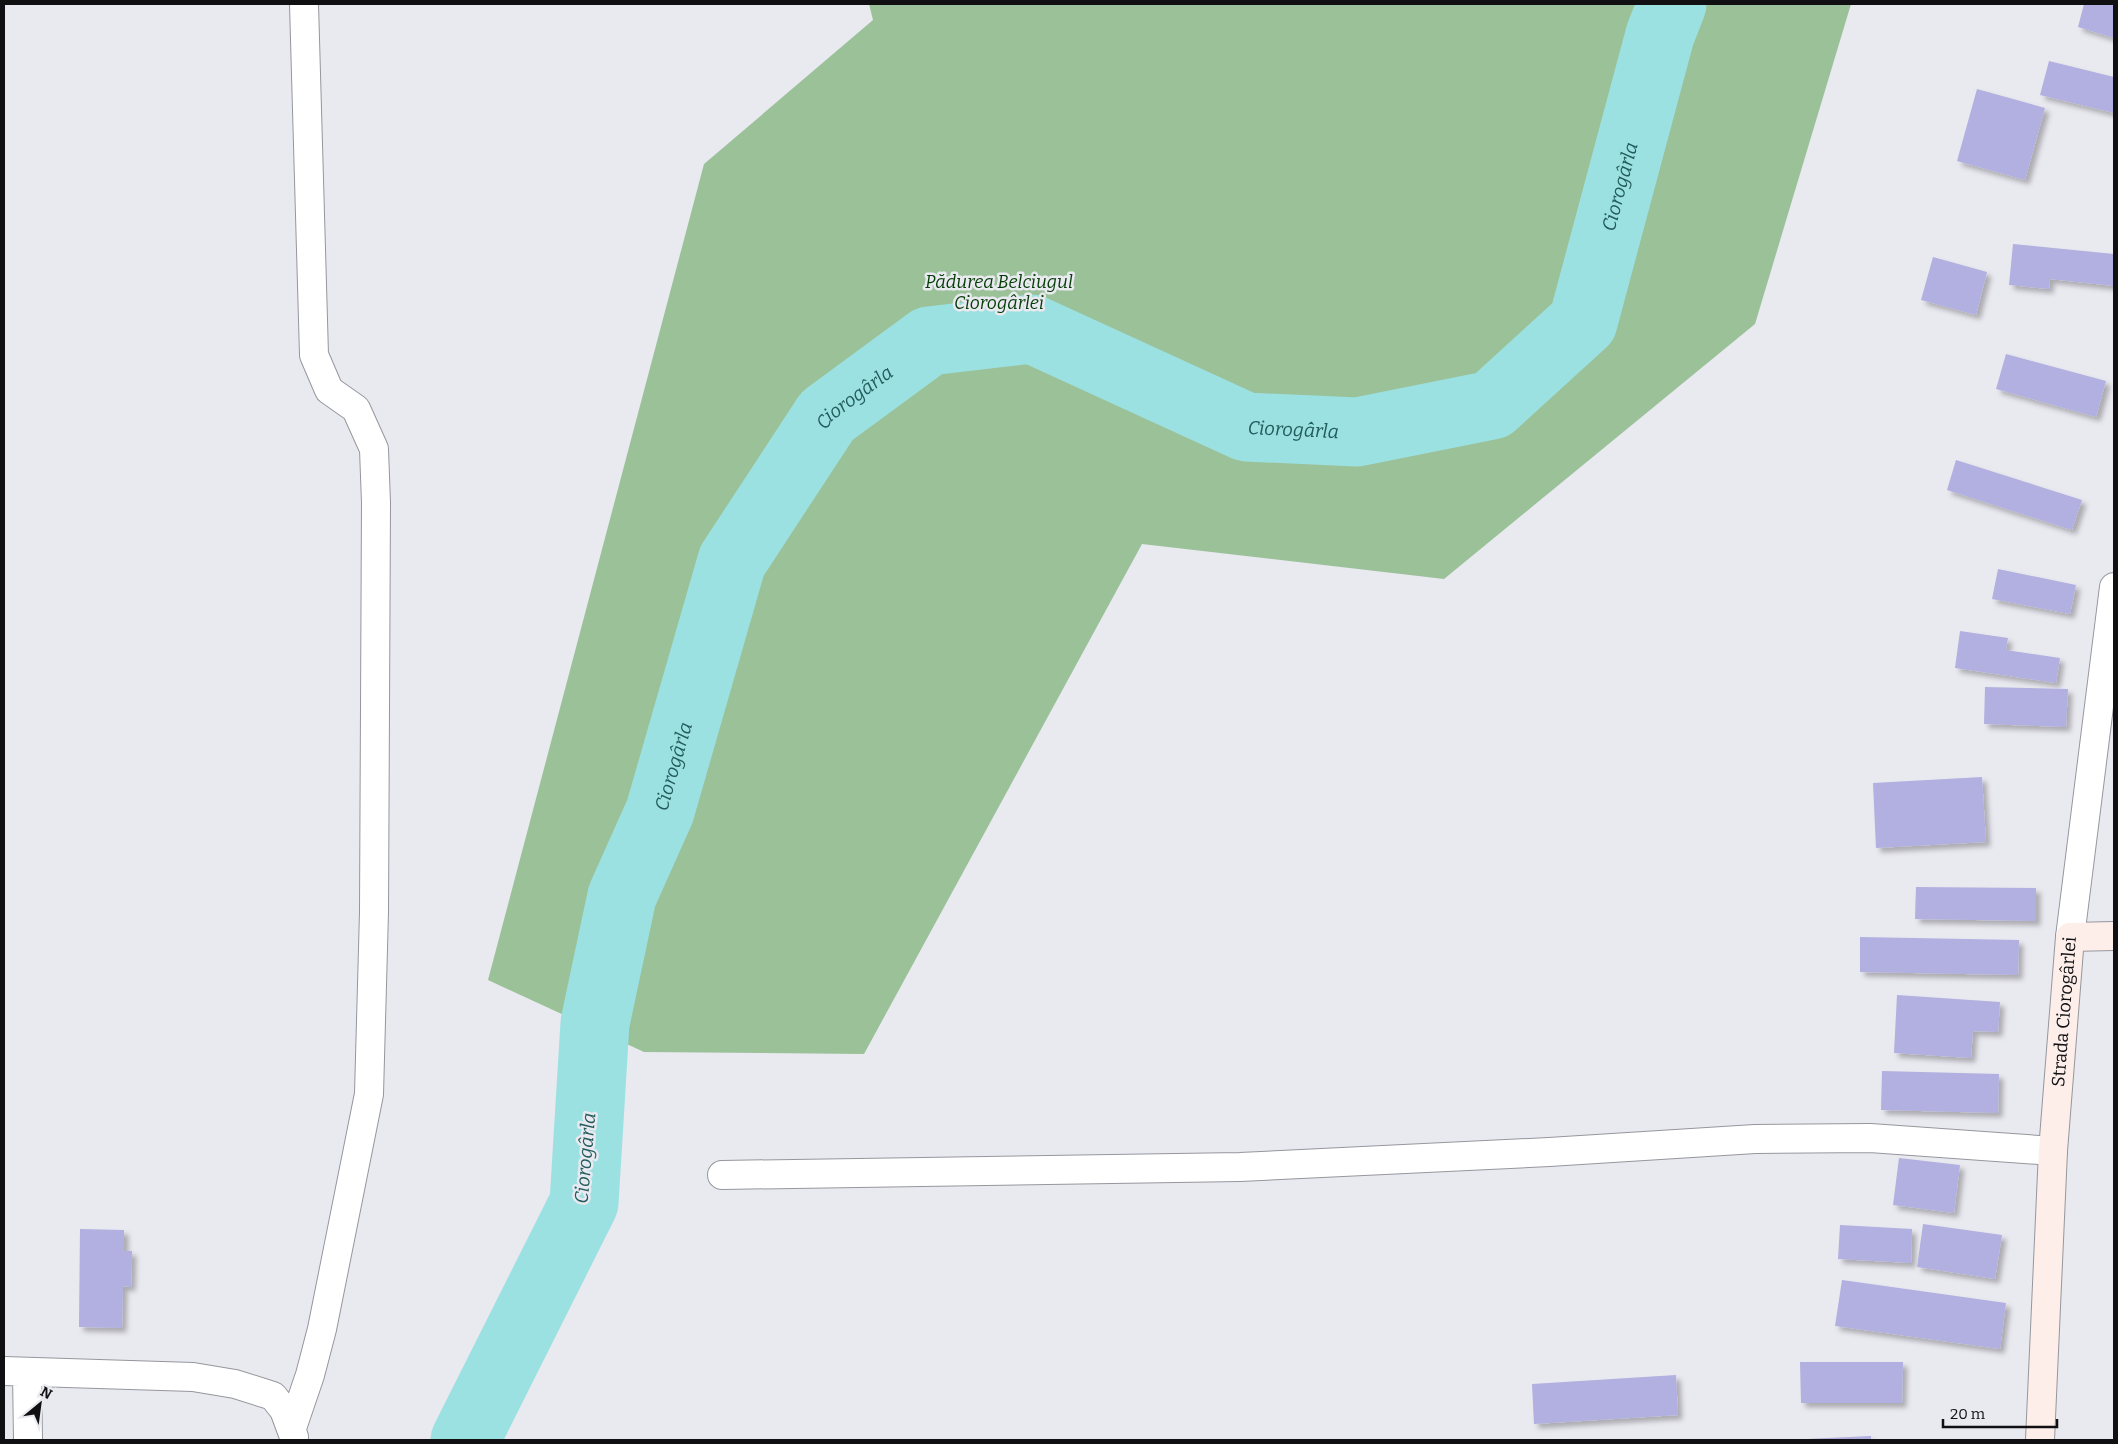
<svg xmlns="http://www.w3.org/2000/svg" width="2118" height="1444" viewBox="0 0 2118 1444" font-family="Bitter,serif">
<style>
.forest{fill:#9bc199}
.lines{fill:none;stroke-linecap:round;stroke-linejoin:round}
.river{stroke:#9ce1e1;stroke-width:69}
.building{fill:#b1b0e0;filter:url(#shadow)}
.street-casing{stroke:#96979d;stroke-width:30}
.secondary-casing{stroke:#96979d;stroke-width:30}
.street{stroke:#fff;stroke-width:28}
.secondary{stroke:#fdeeea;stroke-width:28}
.labels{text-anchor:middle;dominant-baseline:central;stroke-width:5;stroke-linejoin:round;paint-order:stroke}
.park-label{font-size:18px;font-style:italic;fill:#053d07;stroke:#e9e9f0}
.street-label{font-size:18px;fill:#101013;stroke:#e9e9f0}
.water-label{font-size:19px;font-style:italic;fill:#235c5d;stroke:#e9e9f0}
</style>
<defs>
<filter id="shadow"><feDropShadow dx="4.5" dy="4.5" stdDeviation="2.5" flood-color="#0004"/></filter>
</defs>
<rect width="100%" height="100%" fill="#e9e9f0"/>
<!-- forest -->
<path class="forest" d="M869 4H1851L1755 324 1444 579 1142 544 864 1054 644 1052 488 980 704 164 873 20Z"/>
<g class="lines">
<!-- river -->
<path class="river" id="s1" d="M465 1440 584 1203 595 1023 622 896 660 811 732 561 827 416 929 341 1032 329 1246 427 1357 432 1492 405 1583 322 1660 35 1672 4"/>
</g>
<!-- building -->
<path class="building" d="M2084 4H2114V38L2078 27Z
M2049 61 2114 77V113L2040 95Z
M1977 89 2045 108 2025 180 1957 161Z
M2013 244 2114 254V286L2050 279 2049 289 2009 285Z
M1933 257 1987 272 1976 315 1921 300Z
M2006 354 2106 381 2096 417 1996 389Z
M1956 460 2082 500 2072 530 1947 490Z
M1998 569 2076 585 2070 614 1992 599Z
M1960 631 2008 638 2006 650 2060 658 2056 683 1955 668Z
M1985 687 2068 689 2066 727 1984 724Z
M1982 777 1986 842 1876 848 1873 783Z
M1916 887 2036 888V921L1915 919Z
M1860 937 2019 940 2018 975 1860 972Z
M1897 995 2000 1002 1998 1032 1973 1031 1971 1058 1894 1053Z
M1882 1071 1999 1074 1998 1113 1881 1110Z
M1899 1158 1960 1165 1954 1213 1893 1205Z
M1923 1224 2002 1235 1995 1279 1917 1267Z
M1840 1225 1912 1229 1911 1263 1838 1259Z
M80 1229 124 1230V1251H132L131 1287 123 1286 122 1328 79 1327Z
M1842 1280 2006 1303 2000 1349 1835 1326Z
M1800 1362H1903L1902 1403H1801Z
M1676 1375 1678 1415 1534 1424 1532 1384Z
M1871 1436V1440H1806V1439Z"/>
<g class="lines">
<defs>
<path id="street" d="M2070 937 2114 587
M722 1175 1240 1167 1549 1152 1755 1139 1870 1138 2053 1151
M4 1371 193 1377 235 1384 273 1396 284 1410 294 1437
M27 1373 28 1440
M292 1428 310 1375 322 1329 369 1094 374 912 376 503 374 449 356 409 329 390 314 355 304 4"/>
<g id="secondary">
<path id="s2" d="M2040 1440 2053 1151 2070 937 2114 936"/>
</g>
</defs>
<!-- street casing -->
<use href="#street" class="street-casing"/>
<!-- secondary casing -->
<use href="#secondary" class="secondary-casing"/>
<!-- street -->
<use href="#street" class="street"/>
<!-- secondary -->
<use href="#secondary" class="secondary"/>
</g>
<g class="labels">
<!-- park labels -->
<g class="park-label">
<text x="999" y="282">Pădurea Belciugul<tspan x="999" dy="21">Ciorogârlei</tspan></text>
</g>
<!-- street labels -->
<g class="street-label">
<text stroke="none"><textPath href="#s2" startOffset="429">Strada Ciorogârlei</textPath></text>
</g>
<!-- water labels -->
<g class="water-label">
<text stroke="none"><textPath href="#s1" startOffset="2080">Ciorogârla</textPath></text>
<text stroke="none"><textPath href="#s1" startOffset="1135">Ciorogârla</textPath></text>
<text stroke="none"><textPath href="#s1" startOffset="1615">Ciorogârla</textPath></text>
<text stroke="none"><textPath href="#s1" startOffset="715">Ciorogârla</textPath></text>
<text transform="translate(585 1158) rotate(-85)">Ciorogârla</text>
</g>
</g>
<!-- border -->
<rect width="2118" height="1444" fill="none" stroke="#101013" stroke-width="10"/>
<!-- north arrow -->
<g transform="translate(40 1404) rotate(29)" stroke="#e9e9f0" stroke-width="4" paint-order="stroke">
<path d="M0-4L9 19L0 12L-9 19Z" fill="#101013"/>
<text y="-8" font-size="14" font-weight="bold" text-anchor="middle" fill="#101013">N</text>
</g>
<!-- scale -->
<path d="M1943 1419v8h114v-8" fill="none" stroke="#101013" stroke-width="2.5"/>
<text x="1950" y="1419" font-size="15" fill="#101013" stroke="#e9e9f0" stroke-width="4" paint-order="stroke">20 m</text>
</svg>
